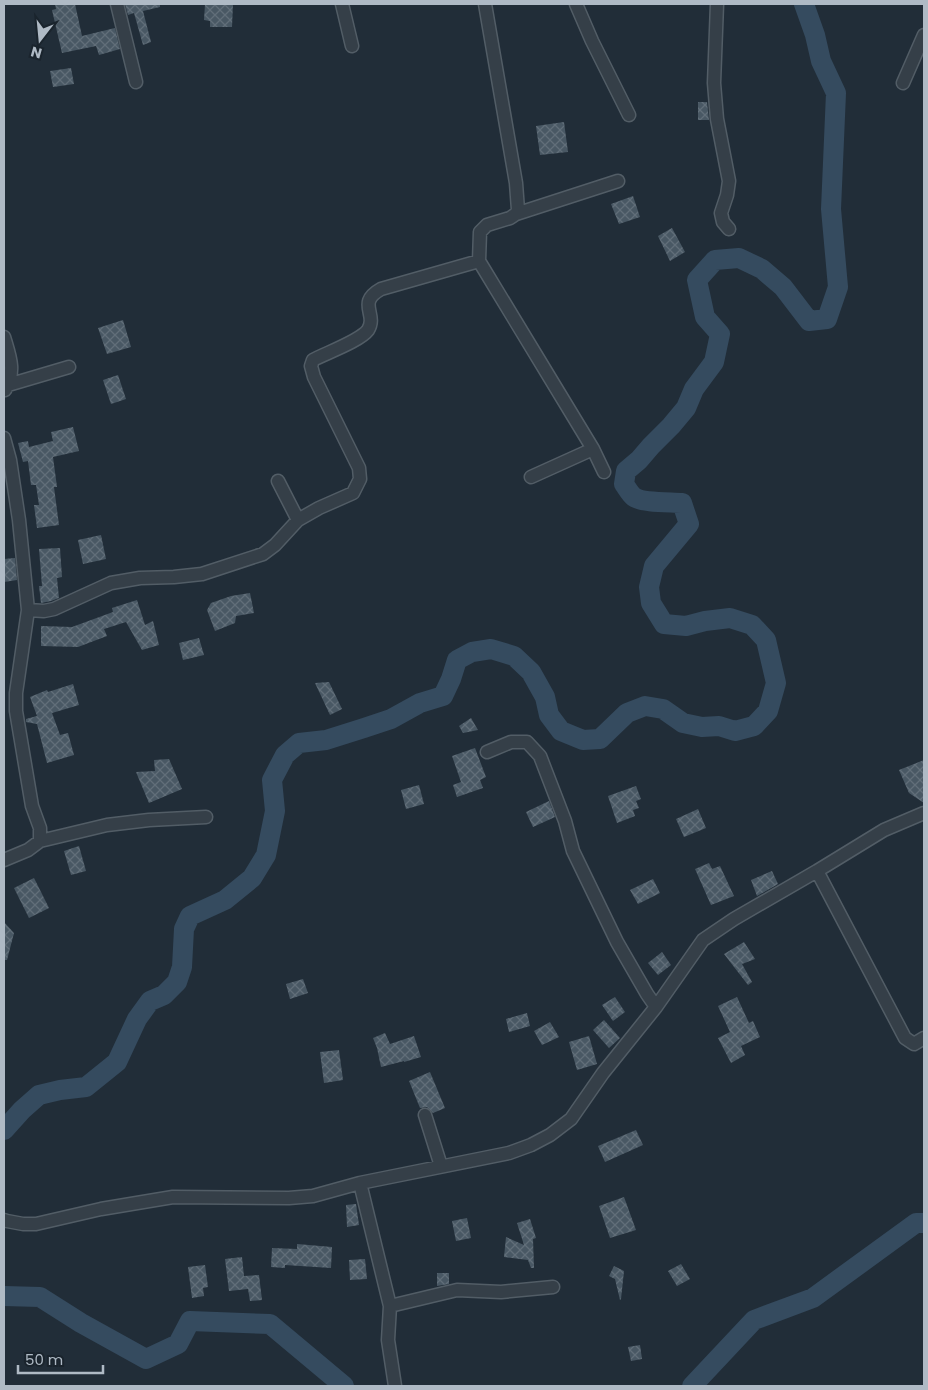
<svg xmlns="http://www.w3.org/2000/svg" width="928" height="1390" viewBox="0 0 928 1390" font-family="Poppins,sans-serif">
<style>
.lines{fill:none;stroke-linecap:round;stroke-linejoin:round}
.river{stroke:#354b5f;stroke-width:20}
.building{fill:url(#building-cross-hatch)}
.minor-casing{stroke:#525d66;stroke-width:15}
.minor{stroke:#353f48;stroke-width:12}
</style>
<defs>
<pattern id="building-cross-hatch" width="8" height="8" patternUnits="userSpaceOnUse" patternTransform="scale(1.25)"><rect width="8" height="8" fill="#495864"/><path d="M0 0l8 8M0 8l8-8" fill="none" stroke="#616e79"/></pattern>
</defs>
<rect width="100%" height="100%" fill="#212d38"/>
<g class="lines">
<!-- river -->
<path class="river" d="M4 1130 22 1110 39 1095 60 1090 86 1087 117 1062 137 1019 150 1001 164 995 177 982 182 967 184 929 190 916 225 900 252 878 266 855 275 811 272 780 285 755 299 743 326 740 364 728 391 719 420 703 443 696 451 679 457 660 472 652 491 649 514 656 531 672 545 697 549 715 561 731 583 740 600 739 627 713 645 706 663 709 683 723 702 727 719 726 735 731 754 726 768 711 776 683 766 640 752 625 730 618 705 621 686 626 664 624 651 603 649 587 654 566 689 524 682 503C671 502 642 503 634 497 630 494 627 488 624 484L626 471 639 460 651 446 671 426 686 408 694 389 714 362 720 334 705 317 697 280 715 260 739 258 762 269 783 287 809 321 827 319 838 287 831 209 836 93 821 61 815 35 804 4
M4 1296 40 1297 81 1323 146 1359 178 1344 190 1321 270 1324 344 1386
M692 1386 754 1320 813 1298 916 1223H924"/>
</g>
<!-- building -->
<path class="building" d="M55 4H75L82 36 115 28 120 49 99 55 96 46 62 53 52 10 56 9Z
M125 4H160V7L143 11 151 42 143 45 134 13 128 15Z
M205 4H233L232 27H210V21L204 20Z
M71 68 74 84 53 87 50 71Z
M698 102H707L709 120H698Z
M564 122 568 152 540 155 536 126Z
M633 196 640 217 619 224 611 204Z
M672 228 685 252 670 261 658 236Z
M123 320 131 347 107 354 98 328Z
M118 375 126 399 111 404 103 380Z
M73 427 79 451 53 457 57 487H54L59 525 37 528 34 505H39L36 485H31L28 461 23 462 18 443 28 441 29 447 53 441 51 432Z
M101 535 106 559 83 564 78 540Z
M60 548 62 577 57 578 59 598 51 601 41 603 39 586H42L39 549Z
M15 558 17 580 4 582V559Z
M250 593 254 613 236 616 235 623 215 631 207 610 211 603 231 596Z
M137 600 145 625 153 621 159 645 142 650 126 622 104 629 107 636 78 647 41 646V626L72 627 113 612 112 608Z
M199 638 204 655 183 660 179 643Z
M329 682 342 709 330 715 315 683Z
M73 684 79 705 52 713 60 735 68 733 74 755 47 763 37 724 26 722V719L37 716 30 697 47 690 48 692Z
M471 718 478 730 463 733 459 726Z
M475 748 486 777 480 780 483 788 457 797 453 785 461 782 452 756Z
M169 759 182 789 149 803 136 772 155 771 154 760Z
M924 760V803L909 793 899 770Z
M419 785 424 804 406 809 401 790Z
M636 786 641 799 636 801 639 808 633 810 635 816 617 823 608 796Z
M549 801 555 817 533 827 526 812Z
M698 809 706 828 684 837 676 819Z
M79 846 86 871 71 875 64 851Z
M709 863 712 869 720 866 734 896 711 905 695 869Z
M772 871 778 884 757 896 751 880Z
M34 878 49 908 29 918 14 888Z
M653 879 660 893 638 904 630 890Z
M4 922 14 933 7 960H4Z
M744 942 755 959 742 964 752 982 748 985 724 954Z
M662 952 671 965 658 975 648 963Z
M303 979 308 993 290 999 286 984Z
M615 997 625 1012 613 1021 602 1005Z
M737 997 749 1023 753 1021 760 1037 741 1046 745 1055 731 1063 718 1038 730 1032 718 1006Z
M527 1013 530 1026 509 1032 506 1019Z
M604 1020 620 1038 609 1048 593 1030Z
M550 1022 559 1037 542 1045 534 1031Z
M385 1033 390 1044 414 1036 421 1057 404 1062V1061L381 1067 377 1048 373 1038Z
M589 1036 597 1064 577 1070 569 1042Z
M339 1050 343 1080 324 1083 320 1052Z
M430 1072 445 1108 433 1113 427 1107 420 1108 409 1081Z
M636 1130 643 1145 605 1162 598 1146Z
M624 1197 636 1230 610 1238 599 1206Z
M356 1204 359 1225 347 1227 346 1205Z
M467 1218 471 1238 456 1241 452 1221Z
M530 1219 536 1238 533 1239 534 1268H531L528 1260 504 1257 506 1237 524 1245 517 1223Z
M297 1244 332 1247 331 1268 285 1265V1268L271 1267 272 1248 297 1249Z
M242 1257 244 1276 259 1275 262 1300 250 1301 248 1289 229 1291 225 1259Z
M365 1259 367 1279 350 1280 349 1260Z
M681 1264 690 1279 677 1286 668 1271Z
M205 1265 208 1287 203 1288 204 1296 192 1298 188 1267Z
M614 1266 624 1271 621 1299 620 1300 615 1279 609 1276Z
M437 1273H449V1284L437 1286Z
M640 1345 642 1359 631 1361 628 1347Z"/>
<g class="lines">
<defs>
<path id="minor" d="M117 4 136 82
M342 4 352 46
M485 4 516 183 518 210 516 214 510 218 487 225 480 232 479 261 593 449 604 472
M576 4 592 41 629 115
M717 4 714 83 717 119 729 181 727 195 721 213 723 222 729 229
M903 83 924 35
M516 214 618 181
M4 337C10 357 16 371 5 390
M8 385 69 367
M4 438 10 460 19 520 28 610 16 693V711L32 806 40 828V841L28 850 4 860
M531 477 593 449
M278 481 298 520
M28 610 44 611 54 609 111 583 140 578 174 577 202 574 263 554 275 545 298 520 319 508 353 493 360 479 359 468 314 377 311 366 313 360C326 353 360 341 368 330 378 314 356 303 381 289L479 261
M487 752 511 742H527L540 756 565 821 573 851 617 942 647 994 656 1007
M40 841 107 825 149 820 206 817
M817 871 905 1038 914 1044 924 1038
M425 1115 441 1166
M360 1183 390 1306 388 1340 395 1386
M4 1220 7 1221 23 1224H36L101 1209 173 1197 289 1198 313 1196 360 1183 509 1153 531 1145 550 1135 571 1119 603 1073 656 1007 703 940 734 919 817 871 884 830 924 813
M390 1306 457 1290 501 1292 553 1287"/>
</defs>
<!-- minor casing -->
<use href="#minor" class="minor-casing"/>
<!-- minor -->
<use href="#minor" class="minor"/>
</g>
<!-- border -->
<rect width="928" height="1390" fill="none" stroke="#afbac5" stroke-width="10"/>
<!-- north arrow -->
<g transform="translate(40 40) rotate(196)" stroke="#1a242d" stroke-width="4" paint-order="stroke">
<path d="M0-4L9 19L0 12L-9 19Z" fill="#afbac5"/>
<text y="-8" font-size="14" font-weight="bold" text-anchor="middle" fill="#afbac5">N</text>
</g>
<!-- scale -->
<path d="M18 1365v8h85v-8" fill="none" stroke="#afbac5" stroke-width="2.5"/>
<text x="25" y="1365" font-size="15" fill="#afbac5" stroke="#1a242d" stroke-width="4" paint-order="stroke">50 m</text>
</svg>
